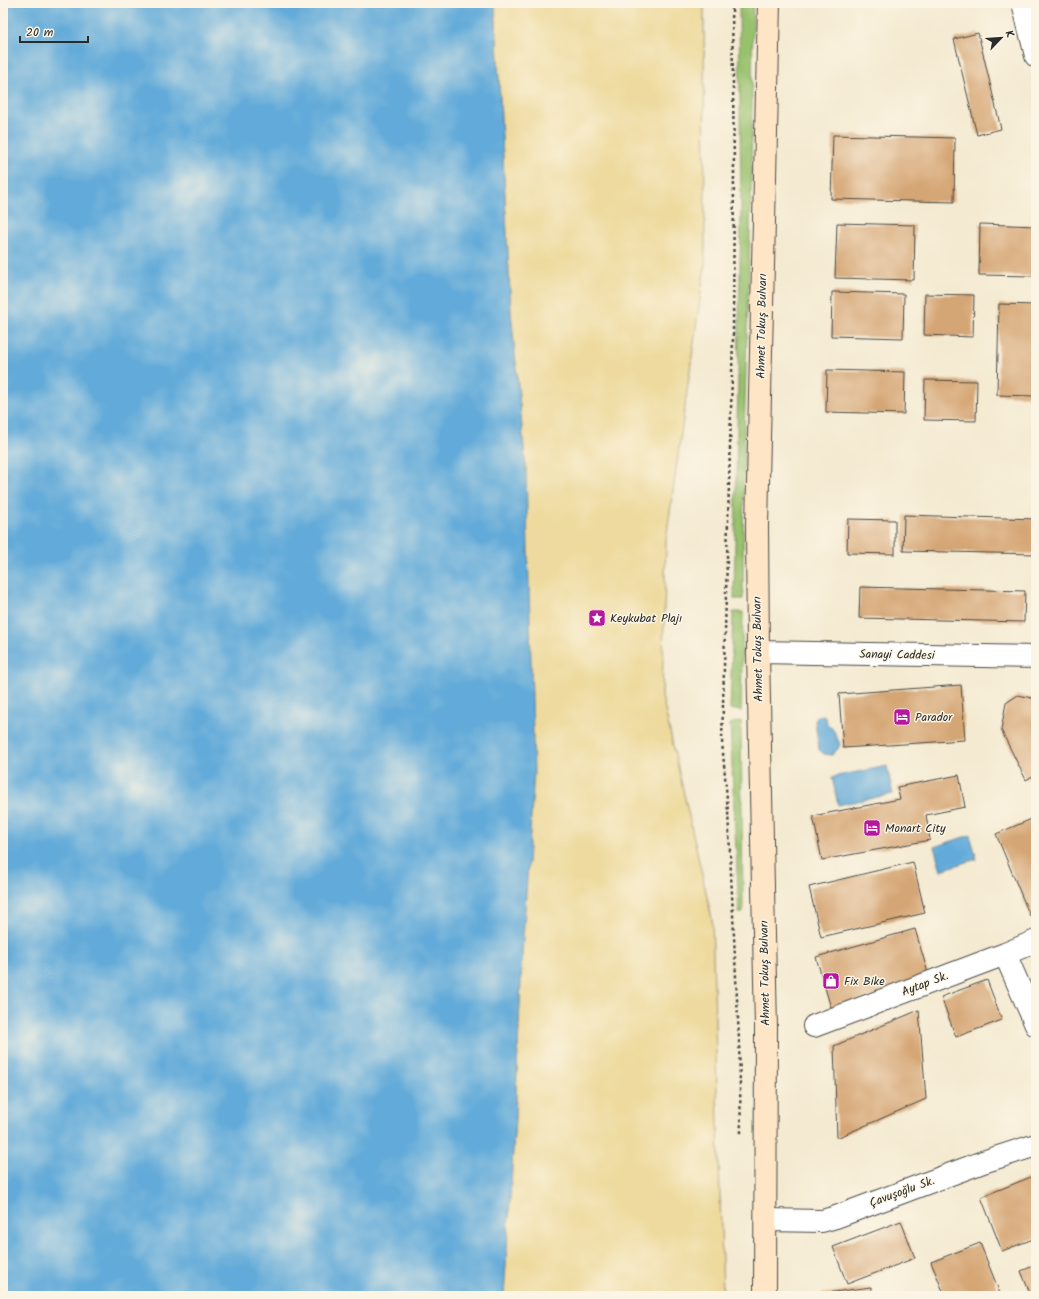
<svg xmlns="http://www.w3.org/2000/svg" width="1039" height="1299" viewBox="0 0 1039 1299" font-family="Kalam,sans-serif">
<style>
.green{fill:#98c16d;stroke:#62764c}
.sand{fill:#eeda9e;stroke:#8c8264}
.water{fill:#62aad9;stroke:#466a82}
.building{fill:#d5a674}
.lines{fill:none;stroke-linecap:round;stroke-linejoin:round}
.minor-casing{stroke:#494844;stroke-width:24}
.secondary-casing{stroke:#494844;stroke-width:24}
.path{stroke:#494844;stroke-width:2.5;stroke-dasharray:3 3;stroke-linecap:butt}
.minor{stroke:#fff;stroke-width:22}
.secondary{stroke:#fee5c5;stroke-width:22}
.labels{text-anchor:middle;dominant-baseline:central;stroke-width:3;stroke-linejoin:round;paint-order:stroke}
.street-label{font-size:12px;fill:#2b2b2b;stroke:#fcf5e5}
.poi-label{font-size:12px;fill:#2b2b2b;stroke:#fcf5e5;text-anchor:start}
</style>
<rect width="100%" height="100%" fill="#fcf5e5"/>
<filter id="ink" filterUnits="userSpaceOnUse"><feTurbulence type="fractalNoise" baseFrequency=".025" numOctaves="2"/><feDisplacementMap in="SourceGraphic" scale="8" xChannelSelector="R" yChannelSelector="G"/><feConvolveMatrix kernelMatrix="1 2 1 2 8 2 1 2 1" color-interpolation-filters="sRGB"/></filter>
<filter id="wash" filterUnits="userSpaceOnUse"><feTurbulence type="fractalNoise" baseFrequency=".012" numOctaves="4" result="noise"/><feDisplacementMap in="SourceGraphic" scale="16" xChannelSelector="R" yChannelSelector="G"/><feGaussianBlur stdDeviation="0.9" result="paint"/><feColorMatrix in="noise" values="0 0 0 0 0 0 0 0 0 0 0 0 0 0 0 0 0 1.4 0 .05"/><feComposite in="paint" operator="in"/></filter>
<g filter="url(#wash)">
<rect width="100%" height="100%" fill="#f4ead1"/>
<!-- green -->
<path class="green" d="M739 3H753L751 198 744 436 743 599H734L741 210Z
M733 612H743L741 711 730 709Z
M741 721 743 913H739L730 724Z"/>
<!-- sand -->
<path class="sand" d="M495 3H704L705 264 666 540 662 696 712 919 723 1296H504L515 1118 522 955 526 469 511 312Z"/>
<!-- water -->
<path class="water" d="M3 3H495L511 312 526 469 534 772 522 955 515 1118 504 1296H3Z
M823 715 826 717 827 724 832 727 840 744 838 749 832 755 824 754 819 750 815 721 818 716Z
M887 766 893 794 838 805 832 777Z
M970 835 977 859 941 870 934 847Z"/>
<g id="blocks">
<!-- building -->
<path class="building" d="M978 33 1001 129 977 135 954 39Z
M833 135 955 138 954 202 831 199Z
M837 223 915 225 914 280 835 278Z
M980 224 1036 226 1034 276 979 275Z
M832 292 904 294 903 338 831 336Z
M925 294 974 295 973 337 924 335Z
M999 304 1036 305V396L997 395Z
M827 370 905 372 904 414 826 412Z
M925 380 977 381 976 421 924 420Z
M904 515 1036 519V554L903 551Z
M848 519 895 520V554L847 553Z
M860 587 1025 591 1024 622 859 618Z
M961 685 965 740 843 748 839 694Z
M1018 695 1036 699V774L1026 780 1001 730 1006 703Z
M959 775 965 807 926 815 930 840 822 860 813 816 900 799 897 787Z
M1034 818 1036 822V913L1030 916 996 834Z
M913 862 925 913 821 937 809 887Z
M915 929 930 980 831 1008 816 957Z
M987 980 1002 1020 956 1037 941 997Z
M919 1010 926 1099 837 1138 834 1046Z
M1036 1175V1238L1002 1251 981 1197Z
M901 1221 915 1258 847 1284 833 1247Z
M980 1243 1001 1296H945L931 1262Z
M1036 1265V1296H1031L1021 1271Z
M871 1287 872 1296H820L819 1294Z"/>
</g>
</g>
<g filter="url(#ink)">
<use href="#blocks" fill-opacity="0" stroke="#494844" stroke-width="1"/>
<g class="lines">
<defs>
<path id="minor" d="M1023 3 1036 56
M758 652 1036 657
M1005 954 1036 1025
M814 1026 1005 954 1036 941
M766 1220 822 1221 836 1217 983 1162 1036 1145"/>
<path id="secondary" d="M765 1296 766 1028 758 652 757 526 769 3"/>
</defs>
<!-- minor casing -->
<use href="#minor" class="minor-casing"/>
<!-- secondary casing -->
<use href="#secondary" class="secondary-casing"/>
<!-- path -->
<path class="path" d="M732 3 734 168 733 337 722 741 728 811 739 1040 741 1134"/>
<!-- minor -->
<use href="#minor" class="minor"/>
<!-- secondary -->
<use href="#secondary" class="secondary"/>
</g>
</g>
<!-- icons -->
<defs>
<symbol id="sight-square" viewBox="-11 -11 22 22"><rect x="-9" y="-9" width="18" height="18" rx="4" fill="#b5179e" stroke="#fcf5e5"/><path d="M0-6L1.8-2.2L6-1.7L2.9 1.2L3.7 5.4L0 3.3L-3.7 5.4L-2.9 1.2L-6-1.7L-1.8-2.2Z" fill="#fff"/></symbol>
<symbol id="hotel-square" viewBox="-11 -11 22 22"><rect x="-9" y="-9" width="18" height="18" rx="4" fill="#b5179e" stroke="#fcf5e5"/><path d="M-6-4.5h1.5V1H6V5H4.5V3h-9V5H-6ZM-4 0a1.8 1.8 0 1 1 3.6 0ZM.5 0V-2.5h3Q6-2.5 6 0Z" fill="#fff"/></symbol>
<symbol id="shop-square" viewBox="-11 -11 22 22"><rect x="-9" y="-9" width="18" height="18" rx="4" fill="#b5179e" stroke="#fcf5e5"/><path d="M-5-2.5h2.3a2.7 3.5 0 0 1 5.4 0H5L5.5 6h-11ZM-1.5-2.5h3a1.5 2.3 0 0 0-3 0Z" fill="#fff"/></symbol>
</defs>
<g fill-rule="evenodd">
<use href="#sight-square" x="587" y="608" width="20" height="20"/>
<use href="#hotel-square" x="892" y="707" width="20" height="20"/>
<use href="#hotel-square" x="862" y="818" width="20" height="20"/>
<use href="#shop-square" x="821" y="971" width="20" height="20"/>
</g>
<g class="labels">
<!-- street labels -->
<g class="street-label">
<text transform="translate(762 326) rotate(-89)">Ahmet Tokuş Bulvarı</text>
<text transform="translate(758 649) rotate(-91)">Ahmet Tokuş Bulvarı</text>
<text transform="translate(897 655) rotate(1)">Sanayi Caddesi</text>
<text transform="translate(765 973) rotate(-91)">Ahmet Tokuş Bulvarı</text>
<text transform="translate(925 984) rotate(-21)">Aytap Sk.</text>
<text transform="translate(902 1192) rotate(-20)">Çavuşoğlu Sk.</text>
</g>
<!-- poi labels -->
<g class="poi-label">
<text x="610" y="618">Keykubat Plajı</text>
<text x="915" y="717">Parador</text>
<text x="885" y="828">Monart City</text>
<text x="844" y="981">Fix Bike</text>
</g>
</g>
<!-- margin -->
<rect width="1039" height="1299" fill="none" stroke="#fcf5e5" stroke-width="16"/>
<!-- north arrow -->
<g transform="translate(1001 38) rotate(65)" stroke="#fcf5e5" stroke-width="3" paint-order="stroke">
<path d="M0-3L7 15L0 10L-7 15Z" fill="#2b2b2b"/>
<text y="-6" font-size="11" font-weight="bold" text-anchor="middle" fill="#2b2b2b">K</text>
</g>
<!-- scale -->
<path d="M20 36v6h68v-6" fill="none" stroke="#2b2b2b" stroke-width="2"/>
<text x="26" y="36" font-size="12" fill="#2b2b2b" stroke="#fcf5e5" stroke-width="3" paint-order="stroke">20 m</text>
</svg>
